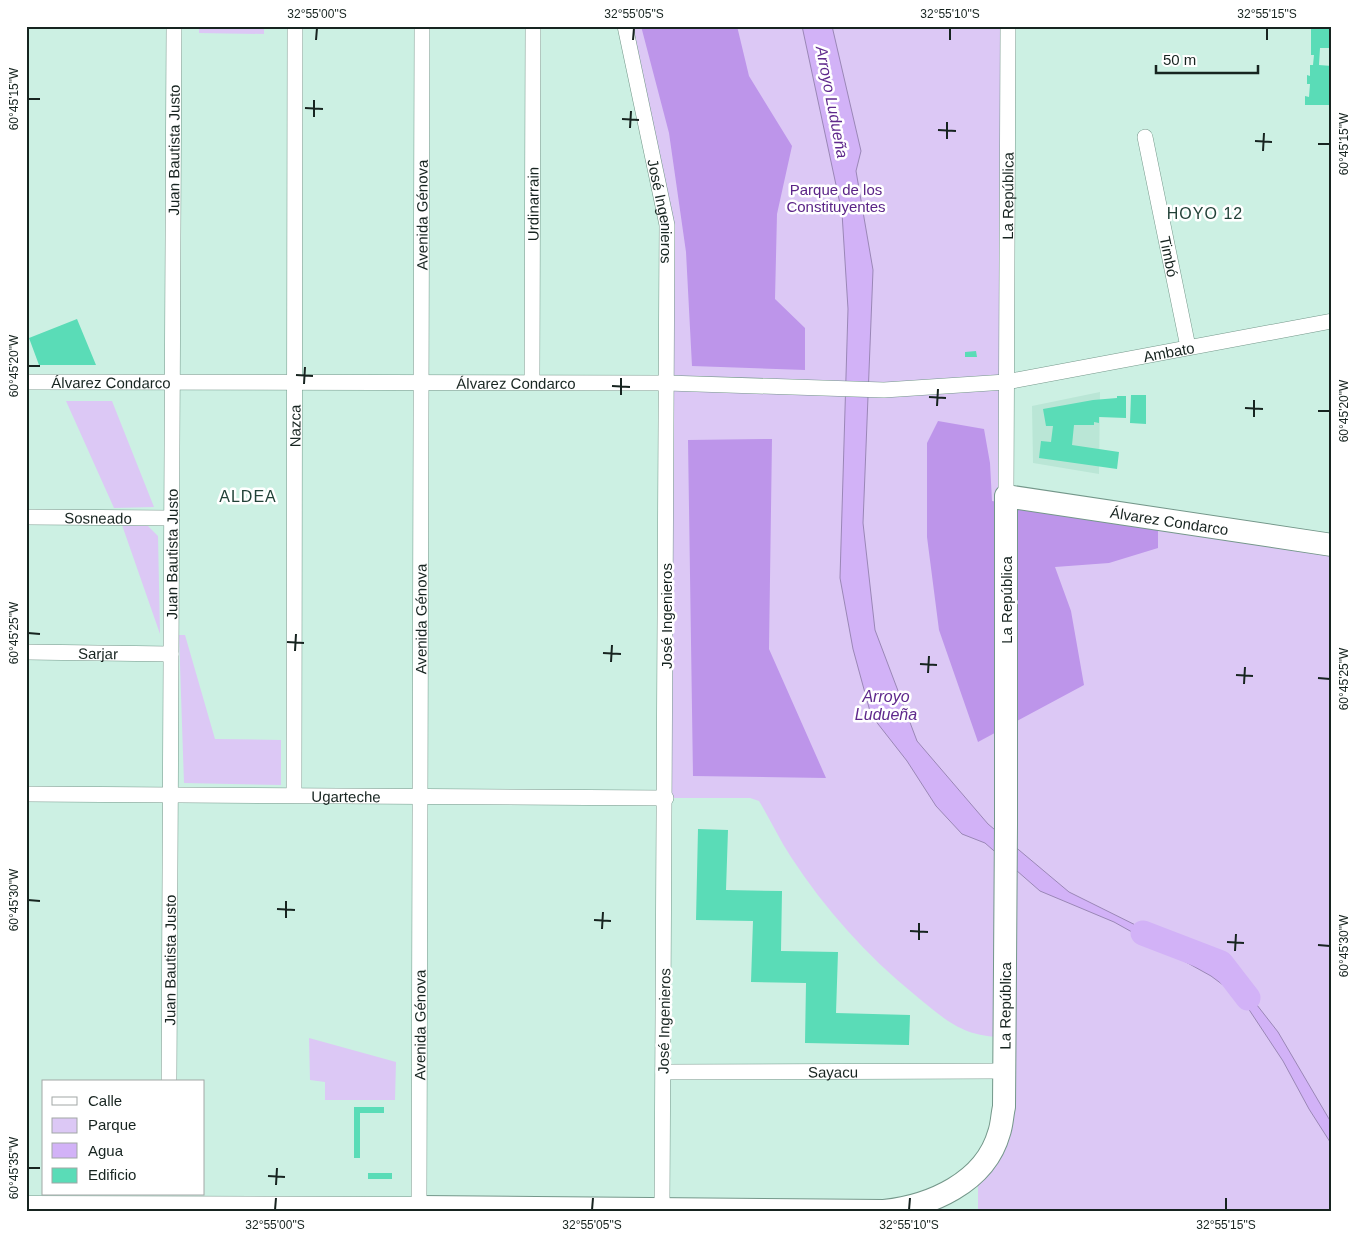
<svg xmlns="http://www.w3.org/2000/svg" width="1358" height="1238" viewBox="0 0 1358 1238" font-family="Arial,sans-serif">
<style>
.built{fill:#bae6d6}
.green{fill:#dcc8f5}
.forest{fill:#bd95ea}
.water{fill:#d2b2f7;stroke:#9a87b6}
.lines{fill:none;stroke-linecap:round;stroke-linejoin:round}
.river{stroke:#d2b2f7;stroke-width:25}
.building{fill:#5adcb7}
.minor-casing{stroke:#74978a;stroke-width:16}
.tertiary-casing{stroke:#74978a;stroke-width:21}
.secondary-casing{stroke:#74978a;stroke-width:24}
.minor{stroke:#fff;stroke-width:15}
.tertiary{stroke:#fff;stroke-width:20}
.secondary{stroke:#fff;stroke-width:22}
.ticks{fill:none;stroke:#172420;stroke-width:2}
.labels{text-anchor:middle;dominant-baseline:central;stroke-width:5;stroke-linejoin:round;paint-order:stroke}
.street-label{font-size:15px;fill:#172420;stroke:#fff}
.park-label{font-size:15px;fill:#5b2487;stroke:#fff}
.water-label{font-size:16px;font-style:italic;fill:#5f298c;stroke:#fff}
.neighbourhood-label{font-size:16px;letter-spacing:1px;fill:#214137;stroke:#fff}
.neatline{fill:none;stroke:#172420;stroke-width:2}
.ticks-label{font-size:12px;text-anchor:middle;fill:#172420}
</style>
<rect width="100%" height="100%" fill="#ccf0e3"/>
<!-- built -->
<path class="built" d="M1100 392 1099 474 1033 463 1032 406Z"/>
<!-- green -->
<path class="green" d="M199 26H264V34L199 33Z
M625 26H1008L1006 496 1332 545V1212H978V1186L936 1212H426L904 1208 988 1156 1004 1037C962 1037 946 1020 915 995 866 955 825 909 791 857 779 839 770 819 759 801L750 798H666L667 225Z
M66 401H112L154 507 114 508Z
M122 525 148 526 158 536 160 634Z
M179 635H185L215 739 281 740V785L184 783Z
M309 1038 396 1062 395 1100H325V1082L310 1080Z"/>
<!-- forest -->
<path class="forest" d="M641 26H737L749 76 792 146 777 214 775 299 805 328V370L692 366 686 252 669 133Z
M938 421 984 429 990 463 992 501 1158 527V548L1109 563 1055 567 1071 611 1084 685 978 742 939 630 927 537V443Z
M772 439 769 649 826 778 693 776 688 440Z"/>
<!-- water -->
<path class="water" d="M802 26H832L861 151 856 171 873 270 863 523 875 630 917 741 988 824 1069 892 1232 973 1278 1032 1332 1124V1145L1309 1109 1283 1061 1242 999 1211 976 1114 922 1040 891 985 843 962 834 936 806 907 761 871 715 853 649 840 578 848 309 842 213Z"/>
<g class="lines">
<!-- river -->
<path class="river" d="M1143 933 1221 963 1248 998"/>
</g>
<!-- building -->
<path class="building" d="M1311 26H1332V48H1320L1319 65 1332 66V105H1305V96L1309 97 1310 84H1307V75L1310 76V65H1313L1314 55H1311Z
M77 319 96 365H39L29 338Z
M976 351 977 357H965V352Z
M1131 395H1146V424L1130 423Z
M1117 396H1126V418L1099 417V423L1094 422V425H1074L1072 445 1119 452 1117 469 1039 458 1041 441 1051 442 1053 426H1046L1043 409 1093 400 1117 398Z
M698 829 728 830 726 890 782 891 781 951 838 952 836 1013 910 1015 909 1045 805 1043 806 983 751 982 753 921 696 920Z
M354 1107H384V1113H360V1158H354Z
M368 1173H392V1179H368Z"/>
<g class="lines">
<defs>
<g id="minor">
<path id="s1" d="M625 26 667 225 662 1209"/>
<path id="s2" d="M1145 137 1188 347"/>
<path id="s3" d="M26 382 667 383 884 390 1006 382 1332 321"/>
<path id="s4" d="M532 382 533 26"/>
<path id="s5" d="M1006 496 1008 26"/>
<path id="s6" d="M26 517 172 518"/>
<path id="s7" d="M26 652 171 654"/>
<path id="s8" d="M26 794 666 798"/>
<path id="s9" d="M294 795 295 26"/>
<path id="s10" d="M663 1072 1004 1071"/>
<path id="s11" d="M169 1082 174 26"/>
<path id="s12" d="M419 1207 422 26"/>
</g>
<path id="tertiary" d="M26 1206 419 1207"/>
<g id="secondary">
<path id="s13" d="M419 1212V1207L884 1211C930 1206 985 1183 999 1133 1002 1125 1002 1115 1004 1107L1006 825V496L1332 545"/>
</g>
</defs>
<!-- minor casing -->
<use href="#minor" class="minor-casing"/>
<!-- tertiary casing -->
<use href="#tertiary" class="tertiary-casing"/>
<!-- secondary casing -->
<use href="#secondary" class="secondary-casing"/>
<!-- minor -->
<use href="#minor" class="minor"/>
<!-- tertiary -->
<use href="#tertiary" class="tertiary"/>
<!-- secondary -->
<use href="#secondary" class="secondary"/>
</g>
<!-- ticks -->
<path class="ticks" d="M316 40 317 28M633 40 634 28M950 40V28M1267 40V28M28 99H40M305 108 323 109M314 117V100M622 119 639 120M630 128 631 111M938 130 956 131M947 139V122M1255 141 1272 142M1318 144H1330M1263 151 1264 133M28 366H40M296 375 313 376M304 384 305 367M612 386 630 387M621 395V378M929 397 946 398M937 406 938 389M1245 408 1263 409M1318 411H1330M1254 417V400M28 633 40 634M287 642 304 643M295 651 296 634M603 653 621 654M611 662 612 645M920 664 937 665M928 673 929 656M1236 675 1253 676M1318 678 1330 679M1244 684 1245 667M28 900 40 901M277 909 295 910M286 918V901M594 920 611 921M602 929 603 912M910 931 928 932M919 940V923M1227 942 1244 943M1318 945 1330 946M1235 951 1236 934M28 1168H40M268 1176 285 1177M276 1185 277 1168M275 1210 276 1198M592 1210 593 1198M909 1210 910 1198M1226 1210V1198"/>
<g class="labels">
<!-- street labels -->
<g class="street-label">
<text stroke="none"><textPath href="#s11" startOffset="932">Juan Bautista Justo</textPath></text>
<text stroke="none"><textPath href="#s5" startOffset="300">La República</textPath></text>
<text stroke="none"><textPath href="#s4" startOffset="178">Urdinarrain</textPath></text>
<text stroke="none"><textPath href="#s1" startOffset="189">José Ingenieros</textPath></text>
<text stroke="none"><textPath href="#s12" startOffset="992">Avenida Génova</textPath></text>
<text stroke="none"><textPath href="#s2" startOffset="122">Timbó</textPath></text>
<text stroke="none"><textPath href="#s3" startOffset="1146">Ambato</textPath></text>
<text stroke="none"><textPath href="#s3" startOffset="85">Álvarez Condarco</textPath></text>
<text stroke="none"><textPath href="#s3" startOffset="490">Álvarez Condarco</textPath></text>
<text stroke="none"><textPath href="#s9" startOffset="369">Nazca</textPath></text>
<text stroke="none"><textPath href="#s6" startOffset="72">Sosneado</textPath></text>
<text stroke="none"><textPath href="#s13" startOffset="1420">Álvarez Condarco</textPath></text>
<text stroke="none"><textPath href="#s11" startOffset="528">Juan Bautista Justo</textPath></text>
<text transform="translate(1006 600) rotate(-90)">La República</text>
<text transform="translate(666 616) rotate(-90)">José Ingenieros</text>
<text stroke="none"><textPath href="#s12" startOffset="588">Avenida Génova</textPath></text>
<text stroke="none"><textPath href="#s7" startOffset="72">Sarjar</textPath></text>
<text stroke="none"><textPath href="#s8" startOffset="320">Ugarteche</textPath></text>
<text stroke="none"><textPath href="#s11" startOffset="122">Juan Bautista Justo</textPath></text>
<text stroke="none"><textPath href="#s13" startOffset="745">La República</textPath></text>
<text transform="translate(664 1021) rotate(-89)">José Ingenieros</text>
<text stroke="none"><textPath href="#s12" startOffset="182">Avenida Génova</textPath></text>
<text stroke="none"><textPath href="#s10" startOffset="170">Sayacu</textPath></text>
</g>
<!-- park labels -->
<g class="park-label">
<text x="836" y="189">Parque de los<tspan x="836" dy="17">Constituyentes</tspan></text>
</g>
<!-- water labels -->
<g class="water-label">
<text transform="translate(832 102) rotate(79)">Arroyo Ludueña</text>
<text x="886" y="696">Arroyo<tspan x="886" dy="18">Ludueña</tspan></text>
</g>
<!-- neighbourhood labels -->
<g class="neighbourhood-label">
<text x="1205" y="213">HOYO 12</text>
<text x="248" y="496">ALDEA</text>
</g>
</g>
<!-- border -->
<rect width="1358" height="1238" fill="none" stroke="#ffffff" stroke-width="55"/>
<!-- legend -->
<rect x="42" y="1080" width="162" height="115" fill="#ffffff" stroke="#a2a7a6"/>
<rect x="52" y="1097" width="25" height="8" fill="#ffffff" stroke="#a2a7a6"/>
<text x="88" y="1106" font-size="15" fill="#172420">Calle</text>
<rect x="52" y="1118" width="25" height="15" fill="#dcc8f5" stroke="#a2a7a6"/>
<text x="88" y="1130" font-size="15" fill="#172420">Parque</text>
<rect x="52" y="1143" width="25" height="15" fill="#d2b2f7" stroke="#a2a7a6"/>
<text x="88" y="1156" font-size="15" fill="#172420">Agua</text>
<rect x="52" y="1168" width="25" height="15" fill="#5adcb7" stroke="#a2a7a6"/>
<text x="88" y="1180" font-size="15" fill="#172420">Edificio</text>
<!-- scale -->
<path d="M1156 65v8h102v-8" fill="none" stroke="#172420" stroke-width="2.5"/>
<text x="1163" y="65" font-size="15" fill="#172420" stroke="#ffffff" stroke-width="4" paint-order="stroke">50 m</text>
<rect x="28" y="28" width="1302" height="1182" class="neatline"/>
<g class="ticks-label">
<text x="317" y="18">32°55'00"S</text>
<text x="634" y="18">32°55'05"S</text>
<text x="950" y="18">32°55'10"S</text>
<text x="1267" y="18">32°55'15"S</text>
<text transform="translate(14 99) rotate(-90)" y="4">60°45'15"W</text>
<text transform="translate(1344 144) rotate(-90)" y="4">60°45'15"W</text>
<text transform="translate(14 366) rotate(-90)" y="4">60°45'20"W</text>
<text transform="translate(1344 411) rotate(-90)" y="4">60°45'20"W</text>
<text transform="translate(14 633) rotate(-90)" y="4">60°45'25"W</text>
<text transform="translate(1344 679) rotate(-90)" y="4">60°45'25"W</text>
<text transform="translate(14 900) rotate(-90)" y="4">60°45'30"W</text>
<text transform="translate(1344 946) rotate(-90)" y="4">60°45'30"W</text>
<text transform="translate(14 1168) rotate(-90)" y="4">60°45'35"W</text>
<text x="275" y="1229">32°55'00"S</text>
<text x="592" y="1229">32°55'05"S</text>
<text x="909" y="1229">32°55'10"S</text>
<text x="1226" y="1229">32°55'15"S</text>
</g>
</svg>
